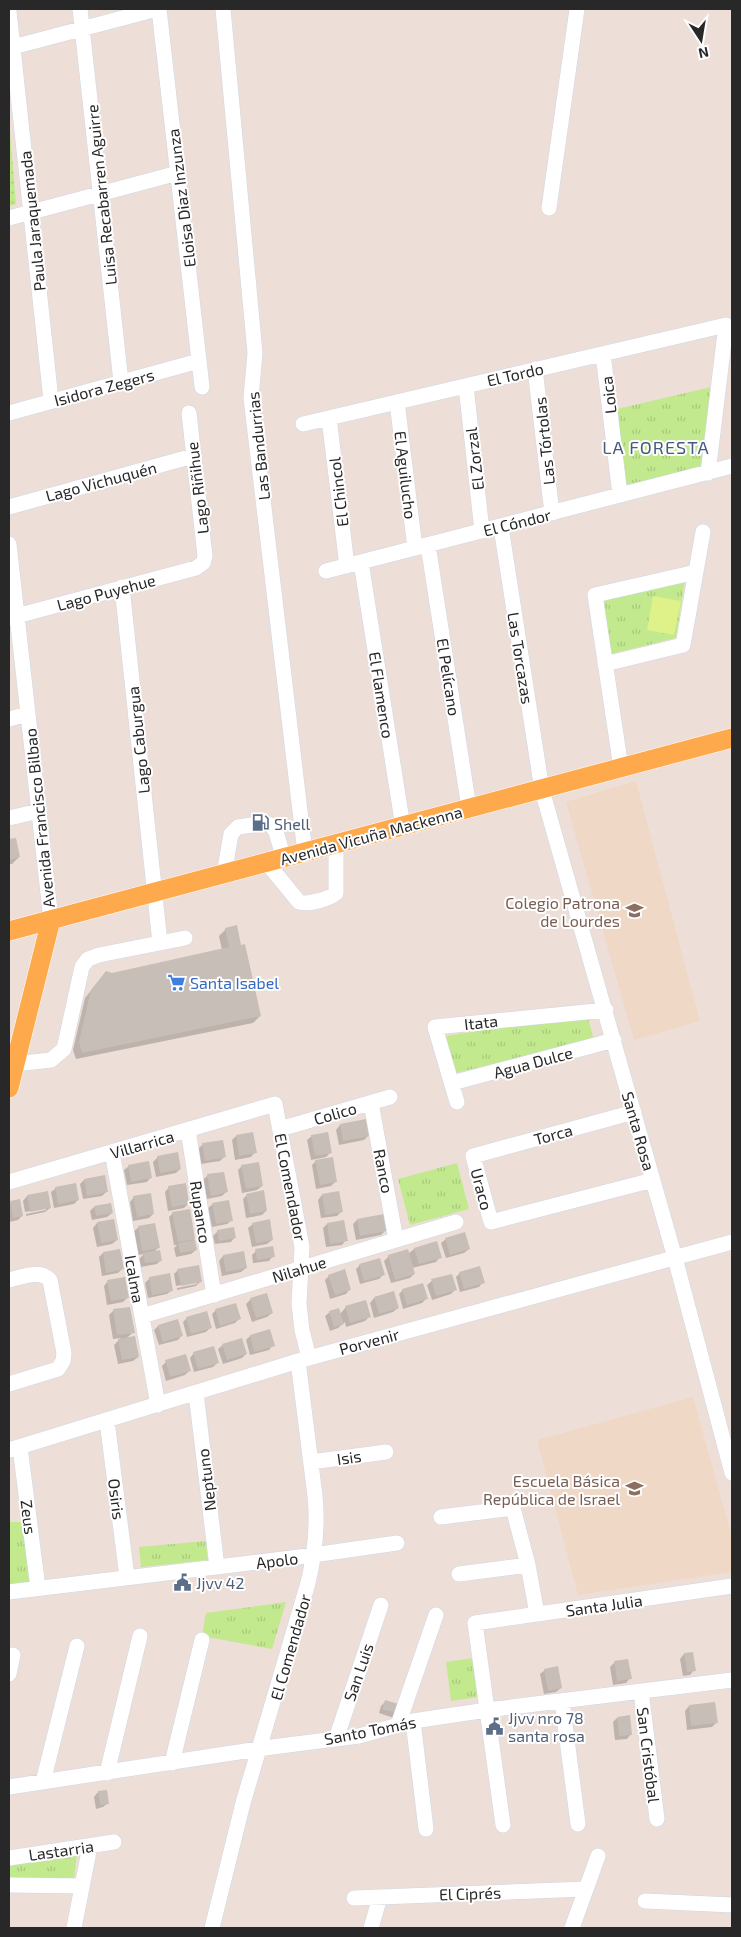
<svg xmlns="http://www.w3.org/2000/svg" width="741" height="1937" viewBox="0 0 741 1937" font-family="'Exo 2',sans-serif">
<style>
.education{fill:#f0d8c6}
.grass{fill:url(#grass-tufts)}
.park{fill:url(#park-dots)}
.pitch{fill:#def289}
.shadow{fill:#0003}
.building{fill:#c7beb7}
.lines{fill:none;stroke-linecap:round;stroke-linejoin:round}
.minor-casing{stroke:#ced7e3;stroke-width:16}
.major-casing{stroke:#fff;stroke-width:20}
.minor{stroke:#fff;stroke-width:15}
.major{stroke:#feaa4c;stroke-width:19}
.labels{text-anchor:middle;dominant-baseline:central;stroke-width:4;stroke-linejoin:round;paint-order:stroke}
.street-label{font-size:16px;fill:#282828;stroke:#fff}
.service-label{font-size:16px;fill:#4e5e75;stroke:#fff;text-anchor:start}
.education-label{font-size:16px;fill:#785e54;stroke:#fff;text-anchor:end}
.shop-label{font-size:16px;fill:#366cbe;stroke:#fff;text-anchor:start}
.neighbourhood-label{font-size:18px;letter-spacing:1px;fill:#455c7d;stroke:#fff}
</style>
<defs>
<pattern id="grass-tufts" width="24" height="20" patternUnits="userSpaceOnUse" patternTransform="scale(1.25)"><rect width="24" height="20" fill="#c3e98f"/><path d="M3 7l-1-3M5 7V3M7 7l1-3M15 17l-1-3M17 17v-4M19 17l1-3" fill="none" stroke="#a8c87b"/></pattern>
<pattern id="park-dots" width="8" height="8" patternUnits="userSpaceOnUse" patternTransform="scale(1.25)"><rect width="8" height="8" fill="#c3e98f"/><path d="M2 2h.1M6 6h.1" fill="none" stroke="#a8c87b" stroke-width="1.8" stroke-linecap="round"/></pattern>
</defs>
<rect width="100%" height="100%" fill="#eddfd8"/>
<!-- education -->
<path class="education" d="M636 781 700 1021 634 1040 566 802Z
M693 1397 732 1537V1572L578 1595 537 1440Z"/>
<!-- grass -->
<path class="grass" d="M711 387 702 467 626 485 617 409Z
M685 580 676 638 611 654 603 600Z
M587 1014 594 1040 456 1073 445 1036Z
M457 1163 469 1209 410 1225 398 1179Z
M9 1522H23L33 1589H9Z
M206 1541 208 1560 141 1567 139 1547Z
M286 1602 272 1649 202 1636 206 1613Z
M473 1658 478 1697 451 1701 446 1662Z
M77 1854 74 1880H9V1865Z"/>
<!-- park -->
<path class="park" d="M9 120 16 204 9 206Z"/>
<!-- pitch -->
<path class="pitch" d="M653 596 681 601 674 635 647 630Z"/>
<!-- shadow -->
<path class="shadow" d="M15 839 19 857 12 864H9V841Z
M226 929 260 1016 253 1023 76 1059 73 1050 85 998 106 972 112 974 222 950 219 936Z
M340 1125 368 1136 364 1140 339 1145 336 1130Z
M236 1136 255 1152 251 1157 235 1160 232 1140Z
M312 1136 331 1152 326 1157 311 1160 307 1140Z
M222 1141 225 1156 220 1161 201 1164 198 1149 202 1145Z
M158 1157 180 1169 176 1173 156 1177 153 1162Z
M316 1161 336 1181 331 1186 316 1189 312 1165Z
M129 1166 151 1177 147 1182 127 1185 124 1170Z
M242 1166 262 1186 257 1190 242 1193 238 1170Z
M104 1176 106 1192 102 1196 83 1199 80 1184 84 1180Z
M207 1176 226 1192 222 1196 207 1199 203 1180Z
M169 1187 188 1204 184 1208 168 1211 165 1192Z
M56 1188 78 1200 74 1204 54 1208 51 1192Z
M47 1192 50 1208 45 1212 26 1216V1214L46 1210V1208L25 1212 23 1201 27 1196Z
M247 1195 266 1211 262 1215 246 1218 243 1199Z
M322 1195 341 1212 337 1216 321 1218 318 1200Z
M134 1197 153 1214 149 1218 133 1221 130 1202Z
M10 1202 22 1216 18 1220 9 1222V1204Z
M213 1204 232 1220 227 1224 212 1227 208 1208Z
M94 1207 112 1213 107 1217 92 1220 90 1211Z
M189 1210 196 1250 191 1254 176 1257 174 1248 177 1245H174L169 1217 173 1213Z
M357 1220 385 1231 381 1235 356 1240 353 1224Z
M97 1223 117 1240 112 1244 97 1247 93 1228Z
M253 1224 272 1240 267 1244 252 1247 248 1228Z
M327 1224 346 1240 342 1245 326 1247 323 1228Z
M139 1227 158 1248 154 1252 161 1260 157 1264 141 1267 139 1259 144 1254 138 1255 134 1231Z
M218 1231 235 1237 231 1242 215 1244 213 1236Z
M446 1239 469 1249 464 1253 446 1258 441 1243Z
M414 1249 440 1257 436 1262 412 1268 414 1274 410 1278 391 1283 384 1261 389 1256 408 1254Z
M256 1251 273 1256 269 1261 253 1263 252 1255Z
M103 1253 122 1269 118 1273 102 1276 99 1257Z
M223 1256 246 1268 241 1272 222 1276 219 1261Z
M360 1265 384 1274 379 1279 360 1284 356 1269Z
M178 1270 200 1282 196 1286 177 1290V1288L197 1284V1282L176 1286 174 1274Z
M460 1273 483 1282 479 1287 460 1292 456 1277Z
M169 1275 172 1290 167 1294 148 1298 145 1283 149 1279Z
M329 1276 350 1289 346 1294 330 1299 325 1280Z
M108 1281 127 1298 123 1302 107 1305 104 1286Z
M432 1281 455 1290 451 1294 432 1300 427 1285Z
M403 1290 426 1299 422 1303 403 1309 399 1294Z
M374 1298 398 1308 393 1312 374 1318 370 1303Z
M251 1299 272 1313 267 1317 252 1322 246 1304Z
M346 1307 369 1317 365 1321 346 1327 345 1322 338 1328 330 1331 325 1316 330 1312 340 1314Z
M129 1308 133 1332 126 1339 138 1357 133 1361 118 1364 114 1345 121 1338 113 1339 109 1315 113 1311Z
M216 1310 239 1319 235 1323 216 1329 212 1314Z
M187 1318 210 1328 206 1332 187 1337 183 1322Z
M158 1326 182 1335 178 1340 159 1345 154 1330Z
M269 1330 273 1345 269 1350 250 1355 246 1340 250 1336Z
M223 1345 246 1354 242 1358 223 1364 218 1349Z
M194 1353 217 1363 213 1367 194 1372 190 1358Z
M166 1362 189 1371 185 1375 166 1381 162 1366Z
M684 1654 694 1670 690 1675 683 1676 680 1659Z
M615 1662 630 1678 626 1683 613 1685 610 1667Z
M545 1670 561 1688 556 1692 544 1694 540 1674Z
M385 1702 398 1713 394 1718 379 1713 381 1706Z
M689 1706 716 1723 712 1727 687 1730 685 1711Z
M617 1718 631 1734 627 1739 615 1740 613 1722Z
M98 1792 108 1803 103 1807 96 1809 94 1797Z"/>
<!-- building -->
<path class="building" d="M16 838 20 857 9 860V839Z
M237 925 241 945 245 944 261 1016 82 1053 79 1042 91 990 106 971 112 973 229 947 225 928Z
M366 1119 370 1136 343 1141 340 1124Z
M253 1132 257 1153 239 1156 236 1135Z
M328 1132 332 1153 315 1156 311 1135Z
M223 1140 226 1157 205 1161 202 1143Z
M178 1152 181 1169 160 1173 157 1156Z
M333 1157 337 1182 320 1185 315 1160Z
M149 1161 152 1178 131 1182 128 1165Z
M259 1162 263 1186 246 1189 241 1165Z
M224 1172 228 1192 211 1196 207 1174Z
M105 1175 108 1192 87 1196 84 1179Z
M76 1183 79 1200 58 1204 55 1187Z
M186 1183 189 1204 172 1207 168 1186Z
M264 1190 267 1211 250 1214 246 1194Z
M48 1191 51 1208 30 1212 27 1195Z
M339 1191 343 1212 325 1215 322 1194Z
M151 1193 154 1214 137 1217 133 1196Z
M20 1199 23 1216 13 1218 10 1201Z
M229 1200 233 1221 216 1224 212 1203Z
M111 1203 113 1213 96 1216 94 1206Z
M190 1209 195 1239 178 1242 172 1212Z
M384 1214 387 1231 360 1236 357 1219Z
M114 1219 118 1240 101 1243 97 1222Z
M270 1219 273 1240 256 1243 252 1223Z
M344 1220 348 1241 330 1244 327 1223Z
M155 1223 160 1248 142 1251 138 1226Z
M234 1227 236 1238 219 1241 217 1230Z
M465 1232 470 1249 450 1255 445 1238Z
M195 1240 197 1250 180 1253 178 1243Z
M437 1241 442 1258 419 1264 414 1248Z
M273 1246 275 1257 257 1260 255 1249Z
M120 1249 124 1269 106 1273 103 1252Z
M408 1249 415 1274 395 1280 388 1255Z
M160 1250 162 1261 145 1263 143 1253Z
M244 1251 247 1268 226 1272 223 1255Z
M380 1258 385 1275 364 1281 359 1264Z
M199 1265 202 1282 181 1286 177 1269Z
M480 1266 485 1283 464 1289 459 1272Z
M345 1269 351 1290 335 1295 328 1275Z
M170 1273 173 1291 152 1295 149 1277Z
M452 1274 457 1290 436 1296 431 1279Z
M125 1277 129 1298 111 1301 107 1280Z
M423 1283 428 1299 407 1305 402 1289Z
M394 1291 399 1308 379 1314 374 1297Z
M267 1293 273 1313 256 1318 250 1298Z
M366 1300 371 1317 350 1323 345 1306Z
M236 1303 241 1319 220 1326 215 1309Z
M130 1307 135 1333 117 1335 113 1309Z
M339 1308 344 1324 334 1327 329 1311Z
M207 1311 212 1328 191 1334 186 1317Z
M178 1319 183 1336 163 1342 158 1325Z
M270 1329 275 1346 254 1352 250 1335Z
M135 1336 139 1357 122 1360 118 1339Z
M242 1338 247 1354 227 1360 222 1344Z
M214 1346 219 1363 198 1369 193 1352Z
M186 1354 191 1371 170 1377 165 1360Z
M693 1652 696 1671 687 1672 684 1653Z
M628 1659 632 1679 617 1681 614 1661Z
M558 1666 562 1688 548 1691 544 1669Z
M385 1700 402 1705 400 1714 382 1709Z
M715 1702 718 1723 691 1726 689 1705Z
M630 1715 632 1735 619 1736 617 1717Z
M107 1790 109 1804 100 1805 98 1791Z"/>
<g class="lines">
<defs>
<path id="minor" d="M80 9 121 382
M159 9 202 387
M223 9 255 353 251 398 305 853
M9 11 51 400
M9 48 157 9
M549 208 577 9
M9 218 178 173
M603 354 620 495
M535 369 552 513
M466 386 482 531
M397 402 415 548
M9 413 199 361
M329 418 347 566
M303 424 726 325 708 473
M9 507 193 456
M501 527 542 790 675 1258 732 1473
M9 544 51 920
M428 545 469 808
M361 562 403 827
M326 571 732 466
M122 587 160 943
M9 618 196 568 203 563 205 556 189 413
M605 664 683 645 703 532
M9 719 28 714
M621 768 595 595 696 572
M9 818 39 811
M267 863 299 902C308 905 329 899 336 893V845
M224 874 231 834 238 827 265 823 271 825 276 832 284 859
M15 1064 51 1060 64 1049 82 967 88 959 99 955 185 938
M452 1083 614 1040
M457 1102 435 1027 606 1010
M371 1103 396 1240
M634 1112 473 1156 491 1222 653 1180
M280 1129 390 1097
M188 1130 214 1295
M112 1152 158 1405
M9 1182 275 1104 302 1247 299 1304 302 1330 309 1358
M9 1280C22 1277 40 1269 50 1280L64 1353 63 1361 58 1369 9 1384
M142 1316 456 1222
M196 1393 217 1567
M107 1421 127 1577
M20 1447 38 1588
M9 1450 298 1361 732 1242
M311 1462 386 1452
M441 1517 513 1508 528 1565 537 1614
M459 1574 528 1565
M9 1592 299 1557 397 1543
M9 1674 13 1655
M641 1691 657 1819
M562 1701 578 1824
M413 1721 426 1829
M398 1725 436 1615
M336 1739 381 1605
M172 1763 202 1640
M107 1773 140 1636
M43 1782 77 1646
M9 1787 272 1747 359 1736 413 1721 487 1710 732 1680
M503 1825 475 1623 732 1586
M9 1858 114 1842
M9 1885 82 1886
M354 1898 586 1889
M645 1901 732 1905
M74 1928 90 1846
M212 1928 243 1803 308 1583C315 1554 318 1526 315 1496L298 1361
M371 1928 380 1897
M572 1928 598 1856"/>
<path id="major" d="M9 931 732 738
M9 1088 51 920"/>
</defs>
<!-- minor casing -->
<use href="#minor" class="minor-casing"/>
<!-- major casing -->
<use href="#major" class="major-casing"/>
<!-- minor -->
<use href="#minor" class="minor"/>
<!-- major -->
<use href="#major" class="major"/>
</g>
<!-- icons -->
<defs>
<symbol id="fuel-bare" viewBox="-9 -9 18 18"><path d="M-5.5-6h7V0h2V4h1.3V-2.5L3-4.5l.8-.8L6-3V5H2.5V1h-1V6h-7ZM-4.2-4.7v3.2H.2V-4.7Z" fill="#5c6f8a" stroke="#fff" stroke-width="2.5" paint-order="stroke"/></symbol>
<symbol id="school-bare" viewBox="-9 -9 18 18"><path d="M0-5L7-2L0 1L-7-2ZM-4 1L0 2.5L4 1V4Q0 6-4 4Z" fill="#8d6e63" stroke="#fff" stroke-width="2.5" paint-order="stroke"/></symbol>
<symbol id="supermarket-bare" viewBox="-9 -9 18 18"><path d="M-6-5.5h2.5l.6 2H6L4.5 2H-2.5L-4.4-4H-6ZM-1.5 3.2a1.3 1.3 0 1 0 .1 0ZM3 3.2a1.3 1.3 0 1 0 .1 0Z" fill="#3f7fe0" stroke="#fff" stroke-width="2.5" paint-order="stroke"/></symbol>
<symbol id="civic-bare" viewBox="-9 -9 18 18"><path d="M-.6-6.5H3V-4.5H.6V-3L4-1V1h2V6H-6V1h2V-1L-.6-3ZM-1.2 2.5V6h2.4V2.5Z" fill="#5c6f8a" stroke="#fff" stroke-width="2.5" paint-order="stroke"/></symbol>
</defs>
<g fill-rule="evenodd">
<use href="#fuel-bare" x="248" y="810" width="25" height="25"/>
<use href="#school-bare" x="622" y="898" width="25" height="25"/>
<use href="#supermarket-bare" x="164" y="970" width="25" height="25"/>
<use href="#school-bare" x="622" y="1476" width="25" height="25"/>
<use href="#civic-bare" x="170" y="1570" width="25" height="25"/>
<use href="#civic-bare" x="482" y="1714" width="25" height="25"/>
</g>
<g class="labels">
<!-- street labels -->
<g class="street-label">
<text transform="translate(101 195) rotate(-96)">Luisa Recabarren Aguirre</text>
<text transform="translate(181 198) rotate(-97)">Eloisa Diaz Inzunza</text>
<text transform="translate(32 221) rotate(-96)">Paula Jaraquemada</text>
<text transform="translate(515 374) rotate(-13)">El Tordo</text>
<text transform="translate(104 387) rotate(-15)">Isidora Zegers</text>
<text transform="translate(608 395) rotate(-97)">Loica</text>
<text transform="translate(544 441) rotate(-96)">Las Tórtolas</text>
<text transform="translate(258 446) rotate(-96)">Las Bandurrias</text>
<text transform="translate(474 459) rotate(-97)">El Zorzal</text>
<text transform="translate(406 475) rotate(83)">El Aguilucho</text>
<text transform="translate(101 481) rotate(-15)">Lago Vichuquén</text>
<text transform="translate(197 488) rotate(-97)">Lago Riñihue</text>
<text transform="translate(338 492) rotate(-97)">El Chincol</text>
<text transform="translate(517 522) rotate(-14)">El Cóndor</text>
<text transform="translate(106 592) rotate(-15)">Lago Puyehue</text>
<text transform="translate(521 658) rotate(81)">Las Torcazas</text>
<text transform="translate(449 677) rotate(81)">El Pelícano</text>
<text transform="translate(382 695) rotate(81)">El Flamenco</text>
<text transform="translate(138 740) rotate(-96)">Lago Caburgua</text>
<text transform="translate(39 818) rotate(-96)">Avenida Francisco Bilbao</text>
<text transform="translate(371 835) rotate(-15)">Avenida Vicuña Mackenna</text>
<text transform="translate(481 1022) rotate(-6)">Itata</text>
<text transform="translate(533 1062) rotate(-15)">Agua Dulce</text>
<text transform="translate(335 1113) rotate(-16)">Colico</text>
<text transform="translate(639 1131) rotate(74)">Santa Rosa</text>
<text transform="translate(553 1134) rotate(-15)">Torca</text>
<text transform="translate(142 1144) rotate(-16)">Villarrica</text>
<text transform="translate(384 1171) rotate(79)">Ranco</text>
<text transform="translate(291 1187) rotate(79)">El Comendador</text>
<text transform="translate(482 1189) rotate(75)">Uraco</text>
<text transform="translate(201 1212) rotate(81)">Rupanco</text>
<text transform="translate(299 1269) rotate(-17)">Nilahue</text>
<text transform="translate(135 1279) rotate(80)">Icalma</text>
<text transform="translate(369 1341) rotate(-15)">Porvenir</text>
<text transform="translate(349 1457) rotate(-8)">Isis</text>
<text transform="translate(206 1480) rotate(-97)">Neptuno</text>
<text transform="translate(117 1499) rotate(83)">Osiris</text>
<text transform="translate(29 1517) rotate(83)">Zeus</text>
<text transform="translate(277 1560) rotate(-7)">Apolo</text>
<text transform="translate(604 1605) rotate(-8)">Santa Julia</text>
<text transform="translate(290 1647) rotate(-74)">El Comendador</text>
<text transform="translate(358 1672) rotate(-71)">San Luis</text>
<text transform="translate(370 1730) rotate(-11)">Santo Tomás</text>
<text transform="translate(649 1755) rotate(83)">San Cristóbal</text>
<text transform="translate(61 1850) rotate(-8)">Lastarria</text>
<text transform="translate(470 1893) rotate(-2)">El Ciprés</text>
</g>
<!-- service labels -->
<g class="service-label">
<text x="274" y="823">Shell</text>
<text x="196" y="1582">Jjvv 42</text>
<text x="508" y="1717">Jjvv nro 78<tspan x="508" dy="18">santa rosa</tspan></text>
</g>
<!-- education labels -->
<g class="education-label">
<text x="620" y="902">Colegio Patrona<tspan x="620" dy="18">de Lourdes</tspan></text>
<text x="620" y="1480">Escuela Básica<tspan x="620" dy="18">República de Israel</tspan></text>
</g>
<!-- shop labels -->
<g class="shop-label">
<text x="190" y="982">Santa Isabel</text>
</g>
<!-- neighbourhood labels -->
<g class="neighbourhood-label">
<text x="656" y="447">LA FORESTA</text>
</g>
</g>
<!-- border -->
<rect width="741" height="1937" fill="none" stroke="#282828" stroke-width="20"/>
<!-- north arrow -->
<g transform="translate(701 40) rotate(168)" stroke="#ffffff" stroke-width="4" paint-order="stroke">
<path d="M0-4L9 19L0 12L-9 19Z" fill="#282828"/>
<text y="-8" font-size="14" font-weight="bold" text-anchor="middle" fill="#282828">N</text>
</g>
</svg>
